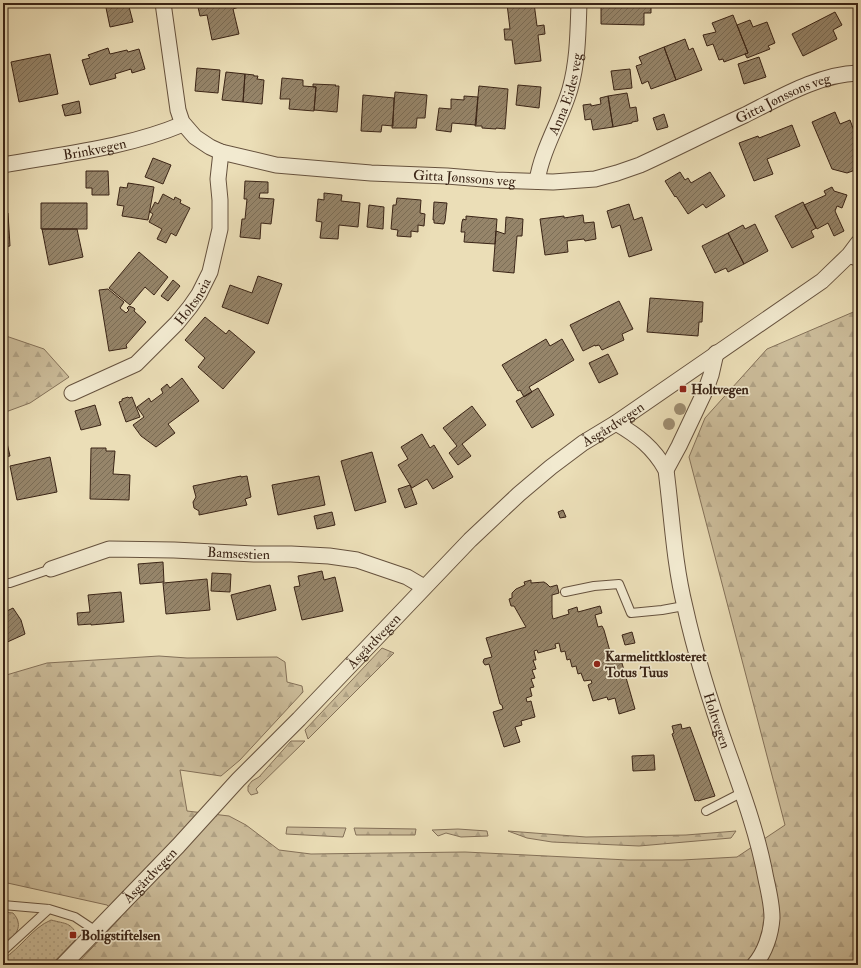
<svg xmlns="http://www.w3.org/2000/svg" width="861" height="968" viewBox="0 0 861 968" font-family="'IM FELL Double Pica',serif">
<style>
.green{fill:url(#green-dots);stroke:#847159}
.forest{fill:url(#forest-firs);stroke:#847159}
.building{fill:url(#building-hatch);stroke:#3a2416}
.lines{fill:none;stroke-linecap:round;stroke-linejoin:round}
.lane-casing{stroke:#66523e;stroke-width:10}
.street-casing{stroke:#66523e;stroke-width:17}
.lane{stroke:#f2ead0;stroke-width:8}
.street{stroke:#f2ead0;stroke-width:15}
.tree{fill:#9e8d71}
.poi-dot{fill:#8f2418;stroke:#f2ead0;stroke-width:1.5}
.labels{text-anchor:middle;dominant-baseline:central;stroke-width:3.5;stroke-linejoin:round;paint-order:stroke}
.street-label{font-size:14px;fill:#3a2416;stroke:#f2ead0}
.poi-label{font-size:14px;font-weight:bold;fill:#3a2416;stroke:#f2ead0;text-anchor:start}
</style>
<defs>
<pattern id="green-dots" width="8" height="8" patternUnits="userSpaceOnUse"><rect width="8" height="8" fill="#cdbe9c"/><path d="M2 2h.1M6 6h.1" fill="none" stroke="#b1a386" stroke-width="1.8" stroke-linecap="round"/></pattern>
<pattern id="forest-firs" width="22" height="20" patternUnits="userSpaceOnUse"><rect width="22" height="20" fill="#cdbe9c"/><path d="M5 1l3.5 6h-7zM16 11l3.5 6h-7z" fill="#b1a386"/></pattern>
<pattern id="building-hatch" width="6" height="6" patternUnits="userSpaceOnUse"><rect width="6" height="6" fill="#96856a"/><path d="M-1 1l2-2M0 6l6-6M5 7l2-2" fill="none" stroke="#7b6d56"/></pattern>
</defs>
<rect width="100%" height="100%" fill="#ebdeb7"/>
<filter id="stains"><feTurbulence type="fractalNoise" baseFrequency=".005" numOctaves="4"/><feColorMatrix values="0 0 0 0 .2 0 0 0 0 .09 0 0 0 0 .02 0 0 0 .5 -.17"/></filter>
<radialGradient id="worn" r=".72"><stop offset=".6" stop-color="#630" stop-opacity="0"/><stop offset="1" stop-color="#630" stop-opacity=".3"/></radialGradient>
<!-- green -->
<path class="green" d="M3 912 13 913C25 926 15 937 3 945Z
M51 920C66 924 71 922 78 937L51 965H3V959C21 948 32 928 51 920Z"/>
<!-- forest -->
<path class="forest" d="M858 310V965H76L121 917 107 905 3 882V676L47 663 159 656 187 658 277 657 285 662 287 682 302 686 303 692 240 760 221 776 180 770 187 811 229 816 246 825 279 850 311 854 465 852 628 860H682L737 857 785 825 689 457 705 418 767 349Z
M3 335 44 349 69 377 30 403 3 413Z
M382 648 394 653 308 739 305 730Z
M291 741H305L256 789 258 793 251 795 248 791V786L252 781 259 777Z
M287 827 346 828 343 837 286 834Z
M354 828 416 829 415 835H356Z
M458 829 487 831 488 836 461 837 446 833 438 836 432 830Z
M508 831 586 837 686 835 736 831 731 838 639 846 552 842 527 838Z"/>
<!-- building -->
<path class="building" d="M105 3H128L133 22 110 27Z
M204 3H238L239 7 233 9 239 34 212 40 207 15 200 16 198 7 204 5Z
M512 3H534L537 26 544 25 545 34 538 35 541 61 515 64 512 40H505L504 29H510L507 4Z
M601 3H644V4H651V13H644V25L601 24Z
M835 12 842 25 833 30 837 39 803 56 792 34Z
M733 15 748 53 724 62 723 59 719 60 713 44 707 46 703 35 716 32 712 23Z
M750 20 753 27 767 22 775 43 768 46 770 49 747 58 745 54 748 53 737 25Z
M685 39 689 50 693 48 702 70 676 80 664 47Z
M664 47 676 80 651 89 648 81 642 84 636 66 642 64 639 57Z
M108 48 110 54 127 50 128 52 139 49 145 69 132 73 131 69 115 74 116 78 90 85 82 60 90 58 88 55Z
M50 54 58 94 19 102 11 62Z
M759 57 766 77 744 84 738 64Z
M197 68 220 70 218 93 195 91Z
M630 69 632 88 614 90 611 71Z
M226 72 245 74 243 102 222 100Z
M245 74 254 75V76H258L257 79 264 80 262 104 243 102Z
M282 78 303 80V86L316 87 314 111 289 109 290 99H280Z
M313 84 336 85 335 86H339L337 112 314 110 316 87H313Z
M518 85 541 87 539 108 516 105Z
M479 86 508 89 505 129 496 128V129L482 128V126H475Z
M395 92 427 95 425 118H417L416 128H392Z
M627 93 630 108 636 107 638 121 632 122V123L613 127 608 96Z
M363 95 394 98 393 126 382 125 381 132 361 131Z
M464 96 478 97 476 125 452 123 451 132 436 130 439 108 451 109V99L464 100Z
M608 96 613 127 593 130 591 119 585 120 583 105 591 104V106L601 104 600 98Z
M79 101 81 113 65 116 62 105Z
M835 112 840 124 850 120 857 139 858 138V169L847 173 832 169 812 122Z
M664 114 668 127 657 130 653 118Z
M792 125 800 146 767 159 773 174 754 181 739 143 758 136 759 138Z
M153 158 171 165 163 184 145 177Z
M86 171H108L109 195H92V188H86Z
M680 172 685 180 688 178 691 183 710 172 725 196 706 208 703 204 688 214 676 196 675 197 665 181Z
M245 181 268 182V193H260L259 198 274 199 271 224 261 223 260 239 240 237 242 219H245L247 199H244Z
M128 183 154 187 148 220 122 216 124 206 117 205 120 187 127 188Z
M832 187 834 191 847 195 842 208 837 206 835 211 844 231 834 236 828 223 817 229 804 205 826 195 824 191Z
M324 193 342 195 341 201 360 203 358 227 339 225 338 239 320 238 322 222 316 221 318 199 324 200Z
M163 194 174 200 175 197 181 200 180 203 190 208 176 236 171 233 166 243 157 239 162 229 149 222 153 214 150 212 155 202 158 204Z
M397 198 421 200 420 213 425 214 424 226 418 225V232L411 231V237L397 236 398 230 391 229 393 205H396Z
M434 202 447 203 445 221 444 224 434 223V220H433Z
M803 202 816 228 811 231 814 237 792 248 775 216Z
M41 203H87V229H41Z
M629 204 634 220 642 217 652 250 629 257 620 225 612 228 607 211Z
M369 205 384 207 383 229 367 227Z
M3 213H8L10 246 3 247Z
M583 215 584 223 594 222 596 239 585 241 584 239 567 241 568 252 545 255 540 219 564 216V218Z
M466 216 497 219 495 244 464 242 465 232H461L462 222 463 219 466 220Z
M506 217 523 219 522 236H517L514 273 493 271 496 231 505 234Z
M755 224 768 251 744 264 728 233 743 225 745 229Z
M42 229H77L83 257 49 265Z
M728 233 744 264 728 272 726 268 715 273 702 246Z
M139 252 168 277 154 295 145 287 130 305 109 288Z
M258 276 282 284 268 324 222 307 230 285 252 293Z
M173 280 180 286 168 301 161 296Z
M108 289 124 302 120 308 126 313 129 310 127 308 129 306 134 308 135 309 134 311 146 322 126 345 127 348 109 351 99 290Z
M650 298 703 302 702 322H699L698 336 647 332Z
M619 301 633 329 622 334 624 340 602 350 599 345 595 346V345L583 351 570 325Z
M205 317 226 334 229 330 255 352 223 389 198 367 205 358 185 340Z
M546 339 550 346 562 339 574 360 529 387 532 392 524 397 520 390 518 391 502 365Z
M608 354 618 374 599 383 589 363Z
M182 378 199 401 168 424 175 433 156 447 141 436 133 425 144 417 137 407 149 398 151 402 163 393 161 389 167 384 170 388Z
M538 388 554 415 532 428 516 401Z
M128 397 129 398 132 397 140 417 126 422 119 402 122 401V399Z
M95 405 101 425 81 430 75 411Z
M472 406 486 425 462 444 471 456 458 465 449 453 457 446 443 428Z
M422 434 430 448 434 445 453 477 433 489 427 479 412 488 398 465 408 459 401 447Z
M7 443 10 456 3 457V444Z
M91 448H106V451H115L113 474 130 475 129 500 90 499Z
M372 452 386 502 355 511 341 461Z
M50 457 57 492 17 500 10 466Z
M241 476V477L247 476 251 497 245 499 247 505 199 515V511L194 508 193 502 196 497 193 486Z
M319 476 325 505 278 515 272 485Z
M410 485 417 504 405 508 398 489Z
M563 510 566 517 560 518 558 512Z
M332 512 335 525 317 529 314 516Z
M163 562 164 582 140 584 138 564Z
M322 571 324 580 335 577 343 611 302 620 294 587 300 586 298 576Z
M212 573 231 574 230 592 211 591Z
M207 579 210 610 166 614 163 583Z
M531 580V583L544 582 547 584 550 587 557 585 559 593 552 595V614L553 619 569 614 568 610 577 607 578 612 600 606 602 613 595 615 598 627 602 626 604 630 613 662 621 660 624 670 619 671 620 675 625 674 635 709 619 714 615 698 608 700 607 697 593 701 588 685 592 683 591 680 584 681 581 673 578 674 576 666 572 667 570 659 567 660 565 651 561 652 559 643 555 644 556 648 538 653 537 650 534 651 536 660H533L536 669 532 670 535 678 531 679 534 687 530 688 532 696 526 698 527 702 531 701 535 717 521 721 522 725 515 727 520 742 504 747 493 712 503 709 502 705 500 704 489 664 485 665 483 662 484 659 492 657 486 638 526 627 514 606H511L509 599 512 598V593L516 589 525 585 524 582Z
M270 585 276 610 237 620 231 595Z
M121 592 124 622 91 625V624L78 625 77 613 90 612 88 595Z
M13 608 21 620 25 634 3 644V613Z
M632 632 635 643 625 645 622 635Z
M681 724 682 729 690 727 715 796 698 801 697 800 695 801 672 734 674 733 672 726Z
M654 755 655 770 633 771 632 756Z"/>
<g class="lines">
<defs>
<path id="lane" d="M846 258 858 262
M3 583H10L51 569
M565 592 594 586 619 584 631 613 662 610 684 606
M706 811 743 792
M3 905 49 909 75 917 96 931
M3 951 49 909"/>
<g id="street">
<path id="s1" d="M163 3 178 110 182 122 195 137 210 147 221 152 276 165 371 173 447 176 495 180 553 182 595 179 617 173 640 165C675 149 710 131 745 115 779 98 819 74 858 73"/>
<path id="s2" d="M3 165C63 154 126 148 183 124"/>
<path id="s3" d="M537 181C542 149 561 120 570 89 578 61 578 31 579 3"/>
<path id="s4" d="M72 393 136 364 177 323 190 307 199 294 210 272 220 229V200L218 179 221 152"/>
<path id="s5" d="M616 423C638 436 653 447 666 470 672 516 674 563 685 607 696 657 711 704 728 752 743 794 758 835 766 879 769 892 772 905 772 918 771 934 765 953 754 965"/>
<path d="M666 470 679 446 706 389 711 375 716 353"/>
<path id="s6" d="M51 569 109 549 174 550 254 554H291L329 556 357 560 407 577 424 587"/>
<path id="s7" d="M63 965 178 846 238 780 299 719 470 540 519 494 551 467 583 443 616 423 822 281 849 255 858 243"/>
</g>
</defs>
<!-- lane casing -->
<use href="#lane" class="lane-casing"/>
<!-- street casing -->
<use href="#street" class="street-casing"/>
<!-- lane -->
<use href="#lane" class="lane"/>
<!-- street -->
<use href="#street" class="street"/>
</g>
<!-- trees -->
<g class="tree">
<circle cx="680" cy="409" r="6"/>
<circle cx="669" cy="424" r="6"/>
</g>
<!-- markers -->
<g class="poi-dot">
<rect x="679" y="385" width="8" height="8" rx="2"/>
<circle cx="597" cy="664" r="4"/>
<rect x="69" y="931" width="8" height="8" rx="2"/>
</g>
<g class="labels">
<!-- street labels -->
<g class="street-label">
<text stroke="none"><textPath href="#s3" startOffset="92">Anna Eides veg</textPath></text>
<text stroke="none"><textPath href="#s1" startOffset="752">Gitta Jønssons veg</textPath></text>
<text stroke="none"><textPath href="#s2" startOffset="93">Brinkvegen</textPath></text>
<text stroke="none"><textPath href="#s1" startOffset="416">Gitta Jønssons veg</textPath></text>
<text stroke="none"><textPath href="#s4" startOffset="155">Holtsneia</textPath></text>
<text stroke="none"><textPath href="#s7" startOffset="773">Åsgårdvegen</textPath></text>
<text stroke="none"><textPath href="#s6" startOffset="191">Bamsestien</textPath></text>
<text stroke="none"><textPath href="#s7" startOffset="449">Åsgårdvegen</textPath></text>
<text stroke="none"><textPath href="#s5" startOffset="326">Holtvegen</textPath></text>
<text stroke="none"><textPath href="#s7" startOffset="125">Åsgårdvegen</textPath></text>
</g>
<!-- poi labels -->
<g class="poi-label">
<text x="691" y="389">Holtvegen</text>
<text x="605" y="656">Karmelittklosteret<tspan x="605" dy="16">Totus Tuus</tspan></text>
<text x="81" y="935">Boligstiftelsen</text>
</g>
</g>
<!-- margin -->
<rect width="861" height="968" fill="none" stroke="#ebdeb7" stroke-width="16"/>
<rect x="4" y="4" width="853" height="960" fill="none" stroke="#3a2416" stroke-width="2"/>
<rect x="8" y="8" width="845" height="952" fill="none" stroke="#3a2416"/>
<rect width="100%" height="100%" filter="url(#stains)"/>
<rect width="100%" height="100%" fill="url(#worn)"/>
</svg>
